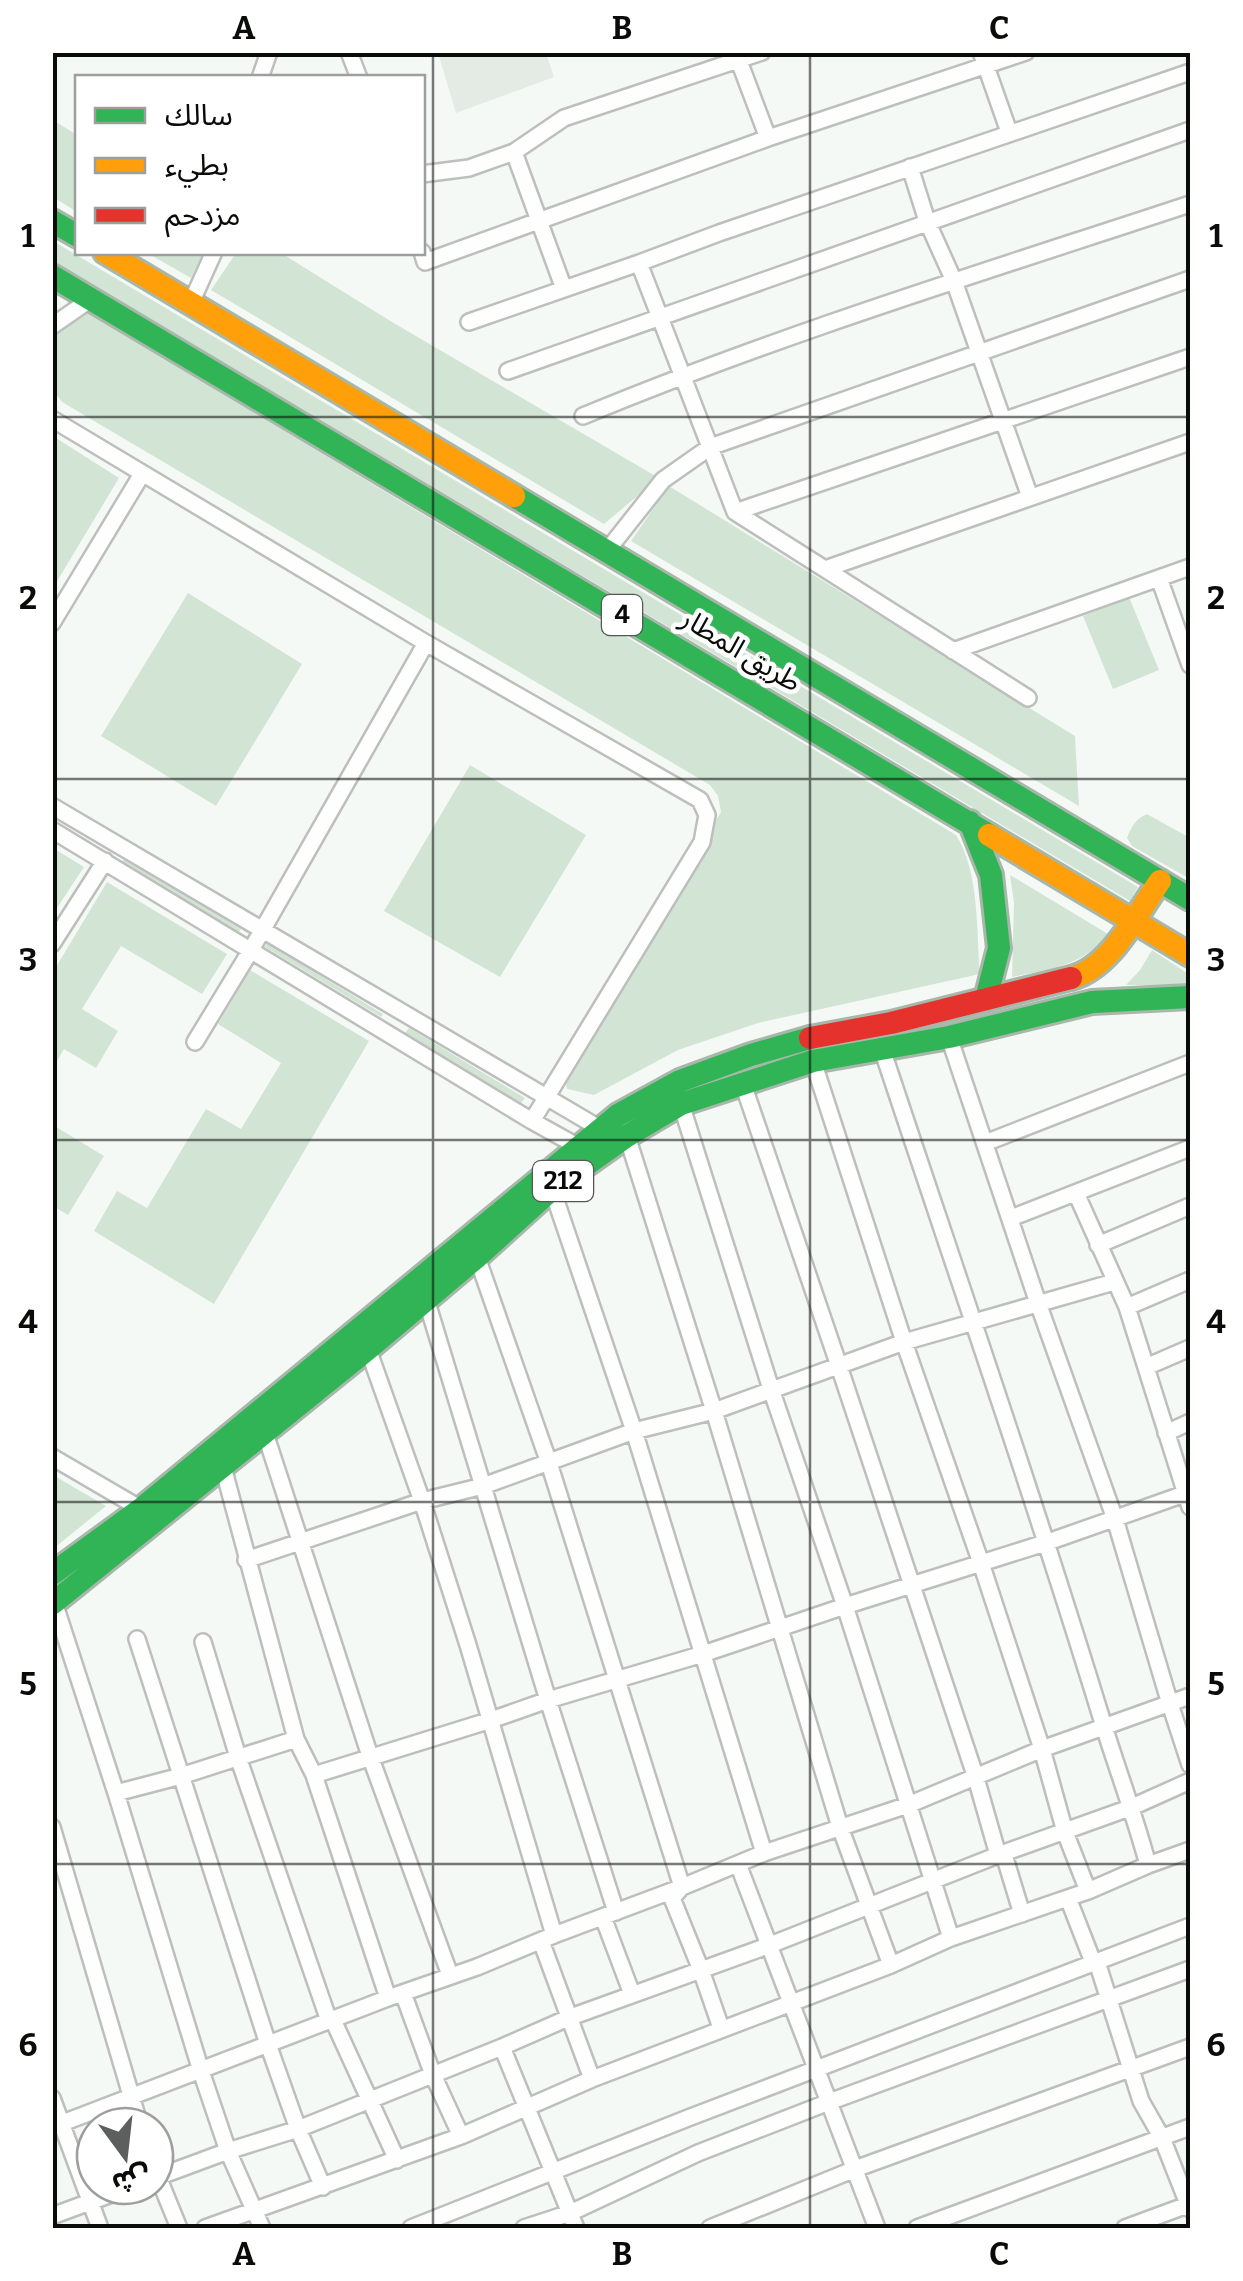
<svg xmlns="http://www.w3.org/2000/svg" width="1243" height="2281" viewBox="0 0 1243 2281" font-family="Bitter,'Noto Sans Arabic',serif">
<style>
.built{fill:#e3ebe4}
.green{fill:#d2e5d4}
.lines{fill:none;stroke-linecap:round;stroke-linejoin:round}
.street-casing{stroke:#bdbfbd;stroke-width:20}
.fast-casing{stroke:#a7b7aa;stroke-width:28}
.slow-casing{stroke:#a7b7aa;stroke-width:28}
.jam-casing{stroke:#a7b7aa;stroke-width:28}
.street{stroke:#fefefe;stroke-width:15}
.fast{stroke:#30b455;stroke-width:22}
.slow{stroke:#ff9f0a;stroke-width:22}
.jam{stroke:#e5322d;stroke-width:22}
.grid{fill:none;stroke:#0a0c0a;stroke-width:2.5;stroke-opacity:0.55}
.labels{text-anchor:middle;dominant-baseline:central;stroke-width:9;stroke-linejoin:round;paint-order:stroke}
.shield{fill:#fff;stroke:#545554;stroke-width:2.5}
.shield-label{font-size:25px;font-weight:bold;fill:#0a0c0a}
.street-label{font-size:28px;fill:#0a0c0a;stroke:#fff}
.neatline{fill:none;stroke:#0a0c0a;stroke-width:4}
.grid-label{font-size:32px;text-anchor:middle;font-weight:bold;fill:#0a0c0a}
</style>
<rect width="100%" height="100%" fill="#f5f9f6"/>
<!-- built -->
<path class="built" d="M438 53H546L554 77 456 113Z"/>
<!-- green -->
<path class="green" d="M53 120 77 135V212L53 197Z
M53 241 1138 887 1130 901 53 261Z
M147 253H203L191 278Z
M236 253H281L392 322 659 478 604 524 211 290Z
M83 310 956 835C980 873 976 930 980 974L758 1023 678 1050 594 1095 567 1089 564 1076 721 812 718 796 710 785 62 402 53 390V331Z
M53 436 119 478 53 588Z
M669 486 1075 736 1079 806 631 541Z
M188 593 302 664 216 806 101 736Z
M1129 597 1159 670 1113 689 1083 616Z
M470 765 586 835 500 977 384 911Z
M1147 814 1190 838V879L1132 846 1127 838C1131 827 1136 818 1147 814Z
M53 848 84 867 53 914Z
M124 859 241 929 238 933 122 863Z
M1010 875 1108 934C1083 966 1050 969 1012 977L1014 903Z
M107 882 227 954 202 994 121 946 82 1009 118 1031 96 1068 64 1049 53 1068V972Z
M267 943 383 1014 381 1017 265 947Z
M1152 950 1190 975V985H1126L1140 970Z
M250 970 369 1041 214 1304 94 1231 117 1191 147 1208 206 1109 241 1129 281 1063 218 1024Z
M409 1028 525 1098 521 1103 405 1033Z
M53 1125 104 1156 68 1215 53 1206Z
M53 1475 106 1506 53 1549Z"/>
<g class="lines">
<defs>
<path id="street" d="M349 52 359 78
M981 52 1009 132
M739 61 768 138
M260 78 269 52
M514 152 564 289
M910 167 927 221 954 281 1030 497
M422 174 469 168 514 152 564 118 762 52
M422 252 425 262 768 138 1026 52
M639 263 735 512 1028 698
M191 303 214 252
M469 322 639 263 719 233 1190 72
M52 326 91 299
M508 371 1190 130
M583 416C781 334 987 271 1190 204
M52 419 426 643 700 800 707 815 702 842 532 1121
M735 512 1190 357
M606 552 663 480 710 447 1190 279
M825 569 1190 442
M1159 578 1190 665
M52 623 142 474
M953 651 1190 567
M52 806 599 1128
M52 830 532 1121 577 1146
M52 944 105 861
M949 1037 1038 1303 1115 1519 1170 1704 1190 1765
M195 1042 251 950 426 643
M882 1049C956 1272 1033 1495 1102 1720 1117 1769 1135 1816 1148 1865
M813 1061 904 1342 981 1563 1042 1749 1065 1832 1088 1891
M743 1084 839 1366 976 1778 998 1855 1005 1858 1022 1914
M681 1104 771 1389 845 1606 951 1938
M627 1136 714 1411 840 1827 891 1965
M985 1143 1190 1063
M552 1189 634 1431 764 1853
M1076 1193 1127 1307 1190 1507
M1011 1218 1190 1148
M1098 1245 1190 1206
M477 1257 549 1463 682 1887 672 1898 701 1970 721 2028
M426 1299 548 1700 616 1912
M1127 1307 1190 1280
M368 1349 422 1501 468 1645 554 1935
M1146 1367 1190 1348
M265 1433 370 1756 450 1975
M1166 1433 1190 1422
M52 1457 141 1509
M223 1467 296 1739 314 1775 388 1998
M246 1560 422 1501 483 1486 634 1431 714 1411 904 1342 1114 1282
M54 1602 116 1793 201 2071 228 2151 262 2228
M137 1639 268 2044 298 2129 323 2187
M203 1642 238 1757 329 2021
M314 1775 491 1720 548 1700 703 1654 845 1606 1048 1542 1190 1492
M116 1793 181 1776 296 1739
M52 1827 140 2126
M738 1864 877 2228
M1068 1898 1093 1962 1098 1965 1141 2101 1162 2138 1190 2209
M603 1917 632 1994
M541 1941 592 2079
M403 1993 433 2075 461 2136
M333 2020 397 2160
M502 2047 576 2228
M52 2098 100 2228
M52 2127 388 1998 477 1967 554 1935 682 1887 764 1853 908 1805 1042 1749 1190 1696
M155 2169 179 2228
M155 2178 228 2151 298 2129 502 2047 568 2018 770 1945 998 1855 1132 1807 1190 1781
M52 2216 133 2186
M205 2228 461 2136 592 2079 891 1965 951 1938 1088 1891 1148 1865 1190 1850
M411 2228 688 2118 1190 1926
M524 2228 570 2213 698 2153 829 2102 1190 1969
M710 2228 855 2169 1190 2047
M917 2228 1190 2127
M1125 2228 1190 2204"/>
<path id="fast" d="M52 221 78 236
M52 276 989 835
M514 496 1190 899
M970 822 991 875 999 948 986 999
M52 1574 141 1509 618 1115 680 1081 751 1055 810 1038
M52 1604 368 1349 477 1257 552 1189 627 1136 681 1104 813 1061 949 1037 1092 1002 1190 997"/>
<path id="slow" d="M105 252 514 496
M989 835 1190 955
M1071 978C1111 968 1137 913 1160 881"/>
<path id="jam" d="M810 1038 891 1023 1071 978"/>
</defs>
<!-- street casing -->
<use href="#street" class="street-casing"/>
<!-- fast casing -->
<use href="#fast" class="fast-casing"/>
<!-- slow casing -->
<use href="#slow" class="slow-casing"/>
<!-- jam casing -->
<use href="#jam" class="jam-casing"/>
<!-- street -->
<use href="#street" class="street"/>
<!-- fast -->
<use href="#fast" class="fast"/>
<!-- slow -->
<use href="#slow" class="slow"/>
<!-- jam -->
<use href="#jam" class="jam"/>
</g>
<!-- grid -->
<path class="grid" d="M433 52V2228M810 52V2228M52 417H1190M52 779H1190M52 1140H1190M52 1502H1190M52 1864H1190"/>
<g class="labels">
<!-- shield labels -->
<g class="shield">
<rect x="602" y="595" width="40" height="40" rx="8"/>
<rect x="533" y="1161" width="60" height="40" rx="8"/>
</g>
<g class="shield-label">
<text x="622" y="615">4</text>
<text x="563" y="1181">212</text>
</g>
<!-- street labels -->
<g class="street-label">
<text transform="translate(741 650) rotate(31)">طريق المطار</text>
</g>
</g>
<!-- border -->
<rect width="1243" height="2281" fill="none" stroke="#ffffff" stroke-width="110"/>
<!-- legend -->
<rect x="75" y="75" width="350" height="180" fill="#ffffff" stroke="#9d9e9d" stroke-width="2.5"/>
<rect x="95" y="108" width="50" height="15" fill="#30b455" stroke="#9d9e9d" stroke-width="2.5"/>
<text x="165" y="125" font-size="30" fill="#0a0c0a">سالك</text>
<rect x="95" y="158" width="50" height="15" fill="#ff9f0a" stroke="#9d9e9d" stroke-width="2.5"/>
<text x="165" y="175" font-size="30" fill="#0a0c0a">بطيء</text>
<rect x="95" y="208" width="50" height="15" fill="#e5322d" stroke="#9d9e9d" stroke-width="2.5"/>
<text x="165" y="225" font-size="30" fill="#0a0c0a">مزدحم</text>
<!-- north arrow -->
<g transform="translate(125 2156) rotate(165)"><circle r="48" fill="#ffffff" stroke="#9d9e9d" stroke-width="2.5"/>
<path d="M0-8L18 38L0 25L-18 38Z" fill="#5c5f5d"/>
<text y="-15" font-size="28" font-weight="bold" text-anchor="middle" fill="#0a0c0a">ش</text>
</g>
<rect x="55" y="55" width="1133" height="2171" class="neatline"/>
<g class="grid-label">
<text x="244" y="39">A</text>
<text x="622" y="39">B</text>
<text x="999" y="39">C</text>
<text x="28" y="247">1</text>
<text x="1216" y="247">1</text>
<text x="28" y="609">2</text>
<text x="1216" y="609">2</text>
<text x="28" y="971">3</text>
<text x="1216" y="971">3</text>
<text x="28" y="1333">4</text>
<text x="1216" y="1333">4</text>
<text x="28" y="1695">5</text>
<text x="1216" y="1695">5</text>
<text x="28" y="2056">6</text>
<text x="1216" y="2056">6</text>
<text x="244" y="2265">A</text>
<text x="622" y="2265">B</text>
<text x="999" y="2265">C</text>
</g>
</svg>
